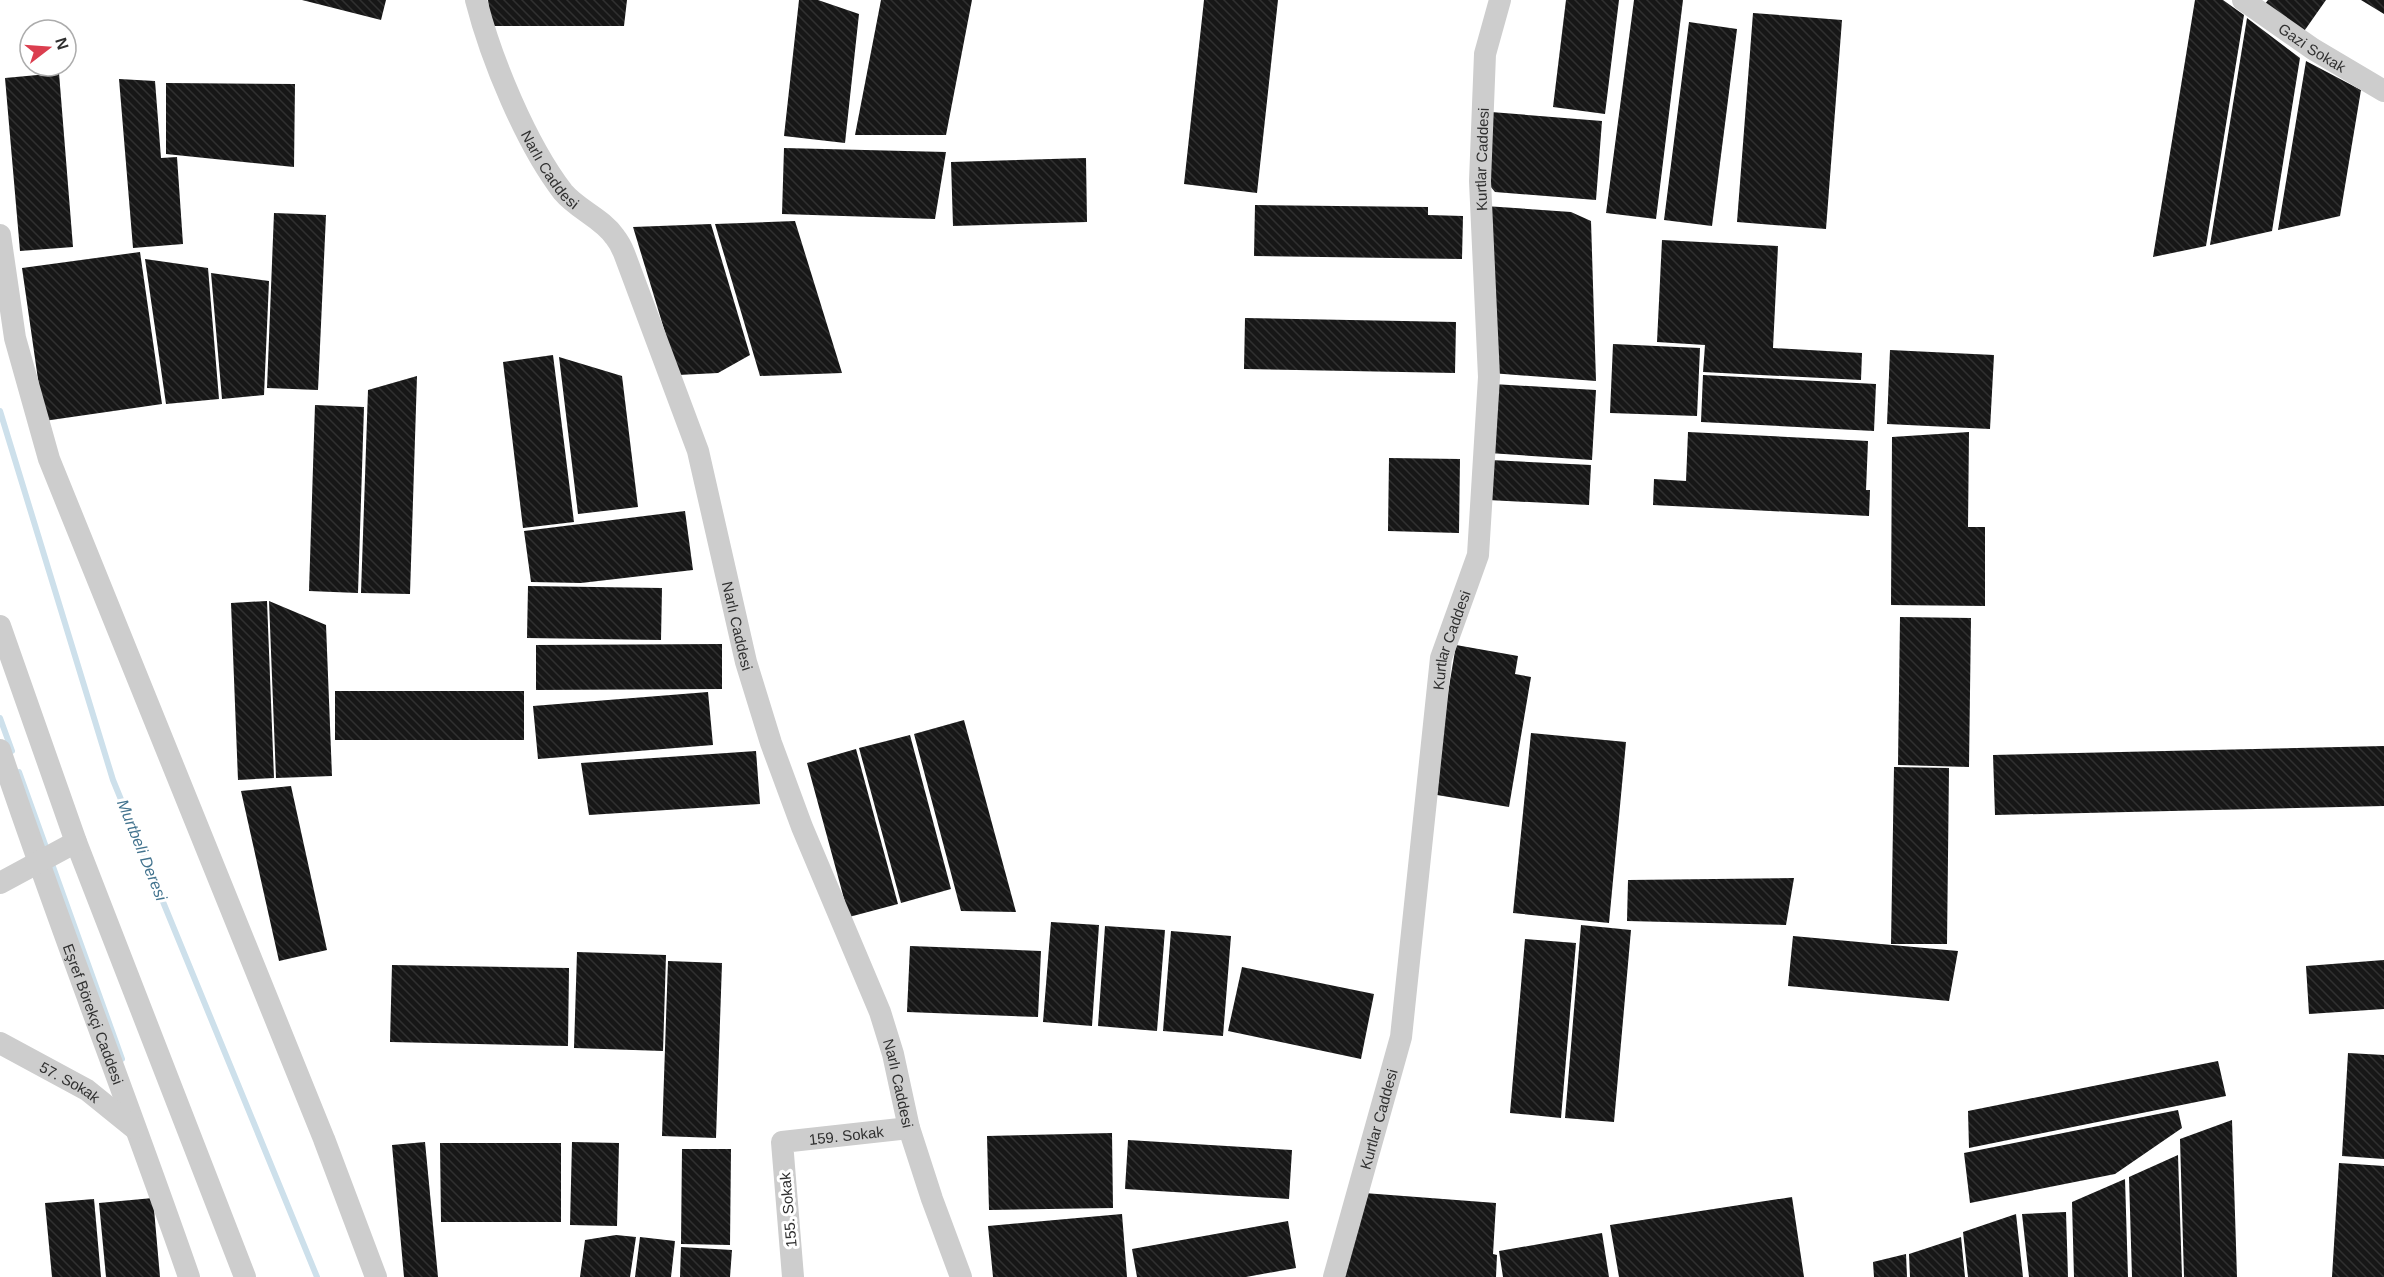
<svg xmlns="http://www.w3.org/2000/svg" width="2384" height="1277" viewBox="0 0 2384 1277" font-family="Helvetica,sans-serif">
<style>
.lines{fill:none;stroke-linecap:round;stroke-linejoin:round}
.stream{stroke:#cde0eb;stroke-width:6}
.building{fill:url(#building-back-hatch)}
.minor{stroke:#cdcdcd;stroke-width:22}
.labels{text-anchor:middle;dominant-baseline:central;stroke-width:6;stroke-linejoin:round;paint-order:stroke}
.street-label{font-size:15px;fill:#303030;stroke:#fff}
.water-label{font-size:16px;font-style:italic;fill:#42738e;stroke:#fff}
</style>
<defs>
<pattern id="building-back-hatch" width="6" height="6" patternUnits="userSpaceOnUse" patternTransform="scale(1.5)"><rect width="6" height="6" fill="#171717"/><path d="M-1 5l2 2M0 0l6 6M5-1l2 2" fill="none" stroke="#303030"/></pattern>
</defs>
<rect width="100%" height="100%" fill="#fff"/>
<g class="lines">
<!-- stream -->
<path class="stream" d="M0 411 113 780 317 1277
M0 718 12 751
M19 772 122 1059"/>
</g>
<!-- building -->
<path class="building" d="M302 0H386L381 20Z
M488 0H627L624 26H491Z
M799 0H818L859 14 845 143 784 136Z
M881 0H972L946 135H855Z
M1204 0H1278L1257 193 1184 184Z
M1566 0H1619L1605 114 1553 107Z
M1634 0H1683L1656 219 1606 213Z
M2195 0H2223L2244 15 2206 246 2153 257Z
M2268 0H2326L2300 37 2261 9Z
M2361 0H2384V14Z
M1753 13 1842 20 1826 229 1737 222Z
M2247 18 2300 58 2272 231 2210 245Z
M1689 22 1737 29 1712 226 1664 220Z
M2306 61 2361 90 2340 216 2278 230Z
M59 73 73 247 20 251 5 78Z
M119 79 155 81 161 158 177 157 183 244 133 248Z
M166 83 295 84 294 167 166 154Z
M1491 112 1602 121 1596 200 1495 192 1486 181Z
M784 148 946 152 935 219 782 214Z
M1086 158 1087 222 953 226 951 162Z
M1255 205 1428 207V215L1463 216 1462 259 1254 256Z
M1485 206 1571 212 1591 221 1596 381 1491 373Z
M274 213 326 215 318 390 267 388Z
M795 221 842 373 760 376 715 224Z
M711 224 750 355 718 373 678 375 633 227Z
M1662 240 1778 246 1773 348 1862 353 1861 380 1703 372 1705 345 1657 342Z
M140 252 162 404 44 421 22 268Z
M145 259 208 268 219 399 166 404Z
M211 273 269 281 264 395 222 399Z
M1245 318 1456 322 1455 373 1244 369Z
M1613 344 1700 348 1697 416 1610 413Z
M1890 350 1994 355 1990 429 1887 424Z
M553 355 574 522 523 528 503 362Z
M559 357 622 376 638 507 578 514Z
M1703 375 1876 384 1874 431 1701 422Z
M417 376 410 594 361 593 368 390Z
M1493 384 1596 390 1592 460 1489 453Z
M315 405 364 407 358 593 309 591Z
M1688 432 1868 441 1866 490H1870L1869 516 1653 505 1654 479 1686 481Z
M1969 432 1968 527H1985V606L1891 605 1892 437Z
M1389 458 1460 459 1459 533 1388 531Z
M1490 460 1591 465 1589 505 1488 500Z
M685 511 693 570 581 583 531 582 524 531Z
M528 586 662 588 661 640 527 638Z
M267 601 274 778 238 780 231 603Z
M269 601 326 625 332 776 276 778Z
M1900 617 1971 618 1969 767 1898 765Z
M722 644V689L536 690V645Z
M1456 645 1518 656 1515 674 1531 677 1509 807 1431 794Z
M335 691H524V740H335Z
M708 692 713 745 538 759 533 706Z
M964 720 1016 912 961 911 914 734Z
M1531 733 1626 742 1609 923 1513 913Z
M910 735 951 889 901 903 859 748Z
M2384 746V806L1995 815 1993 755Z
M856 749 898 904 849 917 807 763Z
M756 751 760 804 589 815 581 763Z
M1894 767 1949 768 1947 944H1891Z
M291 786 327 950 279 961 241 791Z
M1794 878 1786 925 1627 921 1628 880Z
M1051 922 1099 925 1092 1026 1043 1022Z
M1581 925 1631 930 1614 1122 1565 1118Z
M1105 926 1165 930 1157 1031 1098 1026Z
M1171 931 1231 936 1223 1036 1163 1031Z
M1793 936 1958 951 1949 1001 1788 986Z
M1525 939 1576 943 1561 1118 1510 1113Z
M910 946 1041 951 1038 1017 907 1012Z
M577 952 666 955 663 1051 574 1048Z
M2384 960V1009L2309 1014 2306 966Z
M668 961 722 963 716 1138 662 1136Z
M392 965 569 968 568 1046 390 1042Z
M1242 967 1374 994 1361 1059 1228 1031Z
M2348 1053 2384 1055V1159L2342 1156Z
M2218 1061 2226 1096 1969 1148 1968 1111Z
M2178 1110 2182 1128 2115 1174 1970 1203 1964 1153Z
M2232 1120 2237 1277H2184L2180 1139Z
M1112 1133 1113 1208 989 1210 987 1136Z
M1128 1140 1292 1150 1289 1199 1125 1189Z
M425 1142 438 1277H404L392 1145Z
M572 1142 619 1143 617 1226 570 1225Z
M440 1143H561V1222H441Z
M682 1149H731L730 1245 681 1244Z
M2178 1155 2182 1277H2132L2129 1177Z
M2339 1163 2384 1166V1277H2332Z
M2125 1179 2128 1277H2074L2072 1202Z
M1364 1193 1496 1203 1493 1254 1497 1255 1496 1277H1345Z
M1792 1197 1804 1277H1619L1610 1225Z
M153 1198 160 1277H106L99 1203Z
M94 1199 101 1277H52L45 1203Z
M2066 1212 2068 1277H2029L2022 1214Z
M1122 1214 1127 1277H993L988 1226Z
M2016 1214 2023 1277H1968L1963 1232Z
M1288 1221 1296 1268 1246 1277H1137L1132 1249Z
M1602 1233 1609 1277H1503L1499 1251Z
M616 1235 636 1237 630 1277H580L585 1240Z
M640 1237 675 1241 671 1277H635Z
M1961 1237 1965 1277H1910L1909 1254Z
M681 1247 732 1250 730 1277H680Z
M1906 1254 1907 1277H1874L1873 1262Z"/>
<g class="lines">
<!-- minor -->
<g class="minor">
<path id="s1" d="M476 0C491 59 526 144 563 192 578 210 602 218 615 237 619 242 622 248 624 253L698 451 746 662 771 743 802 827 880 1012 893 1054 909 1128 932 1199 961 1277"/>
<path id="s2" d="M2243 0 2313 49 2384 91"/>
<path d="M0 235 15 338 49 459 324 1139 376 1277"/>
<path d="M0 626 76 842 245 1277"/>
<path id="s3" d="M0 750C59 927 128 1101 189 1277"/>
<path d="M0 883 76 842"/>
<path id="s4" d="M0 1043 87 1090 134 1128"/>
<path id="s5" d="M793 1277 782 1142 909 1128"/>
<path id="s6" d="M1334 1277 1401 1037 1441 658 1478 555 1489 377 1480 181 1485 54 1500 0"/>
</g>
</g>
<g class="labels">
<!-- street labels -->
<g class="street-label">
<text stroke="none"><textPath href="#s2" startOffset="84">Gazi Sokak</textPath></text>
<text stroke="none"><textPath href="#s6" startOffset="1136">Kurtlar Caddesi</textPath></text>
<text stroke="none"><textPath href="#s1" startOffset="186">Narlı Caddesi</textPath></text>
<text stroke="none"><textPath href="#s1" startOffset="690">Narlı Caddesi</textPath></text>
<text stroke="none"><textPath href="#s6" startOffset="650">Kurtlar Caddesi</textPath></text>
<text stroke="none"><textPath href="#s3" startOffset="280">Eşref Börekçi Caddesi</textPath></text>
<text stroke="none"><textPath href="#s4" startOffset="80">57. Sokak</textPath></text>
<text stroke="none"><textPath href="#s1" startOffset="1176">Narlı Caddesi</textPath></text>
<text stroke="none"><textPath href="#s6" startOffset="164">Kurtlar Caddesi</textPath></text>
<text stroke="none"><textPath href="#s5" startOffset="200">159. Sokak</textPath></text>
<text transform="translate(788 1210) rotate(-95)">155. Sokak</text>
</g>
<!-- water labels -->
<g class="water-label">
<text transform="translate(142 850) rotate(68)">Murtbeli Deresi</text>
</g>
</g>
<!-- north arrow -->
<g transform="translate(48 48) rotate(73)"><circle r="28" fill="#ffffff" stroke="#acacac" stroke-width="1.5"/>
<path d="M0-4.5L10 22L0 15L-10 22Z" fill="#db3e4f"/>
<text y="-9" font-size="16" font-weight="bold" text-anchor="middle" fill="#303030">N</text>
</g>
</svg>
